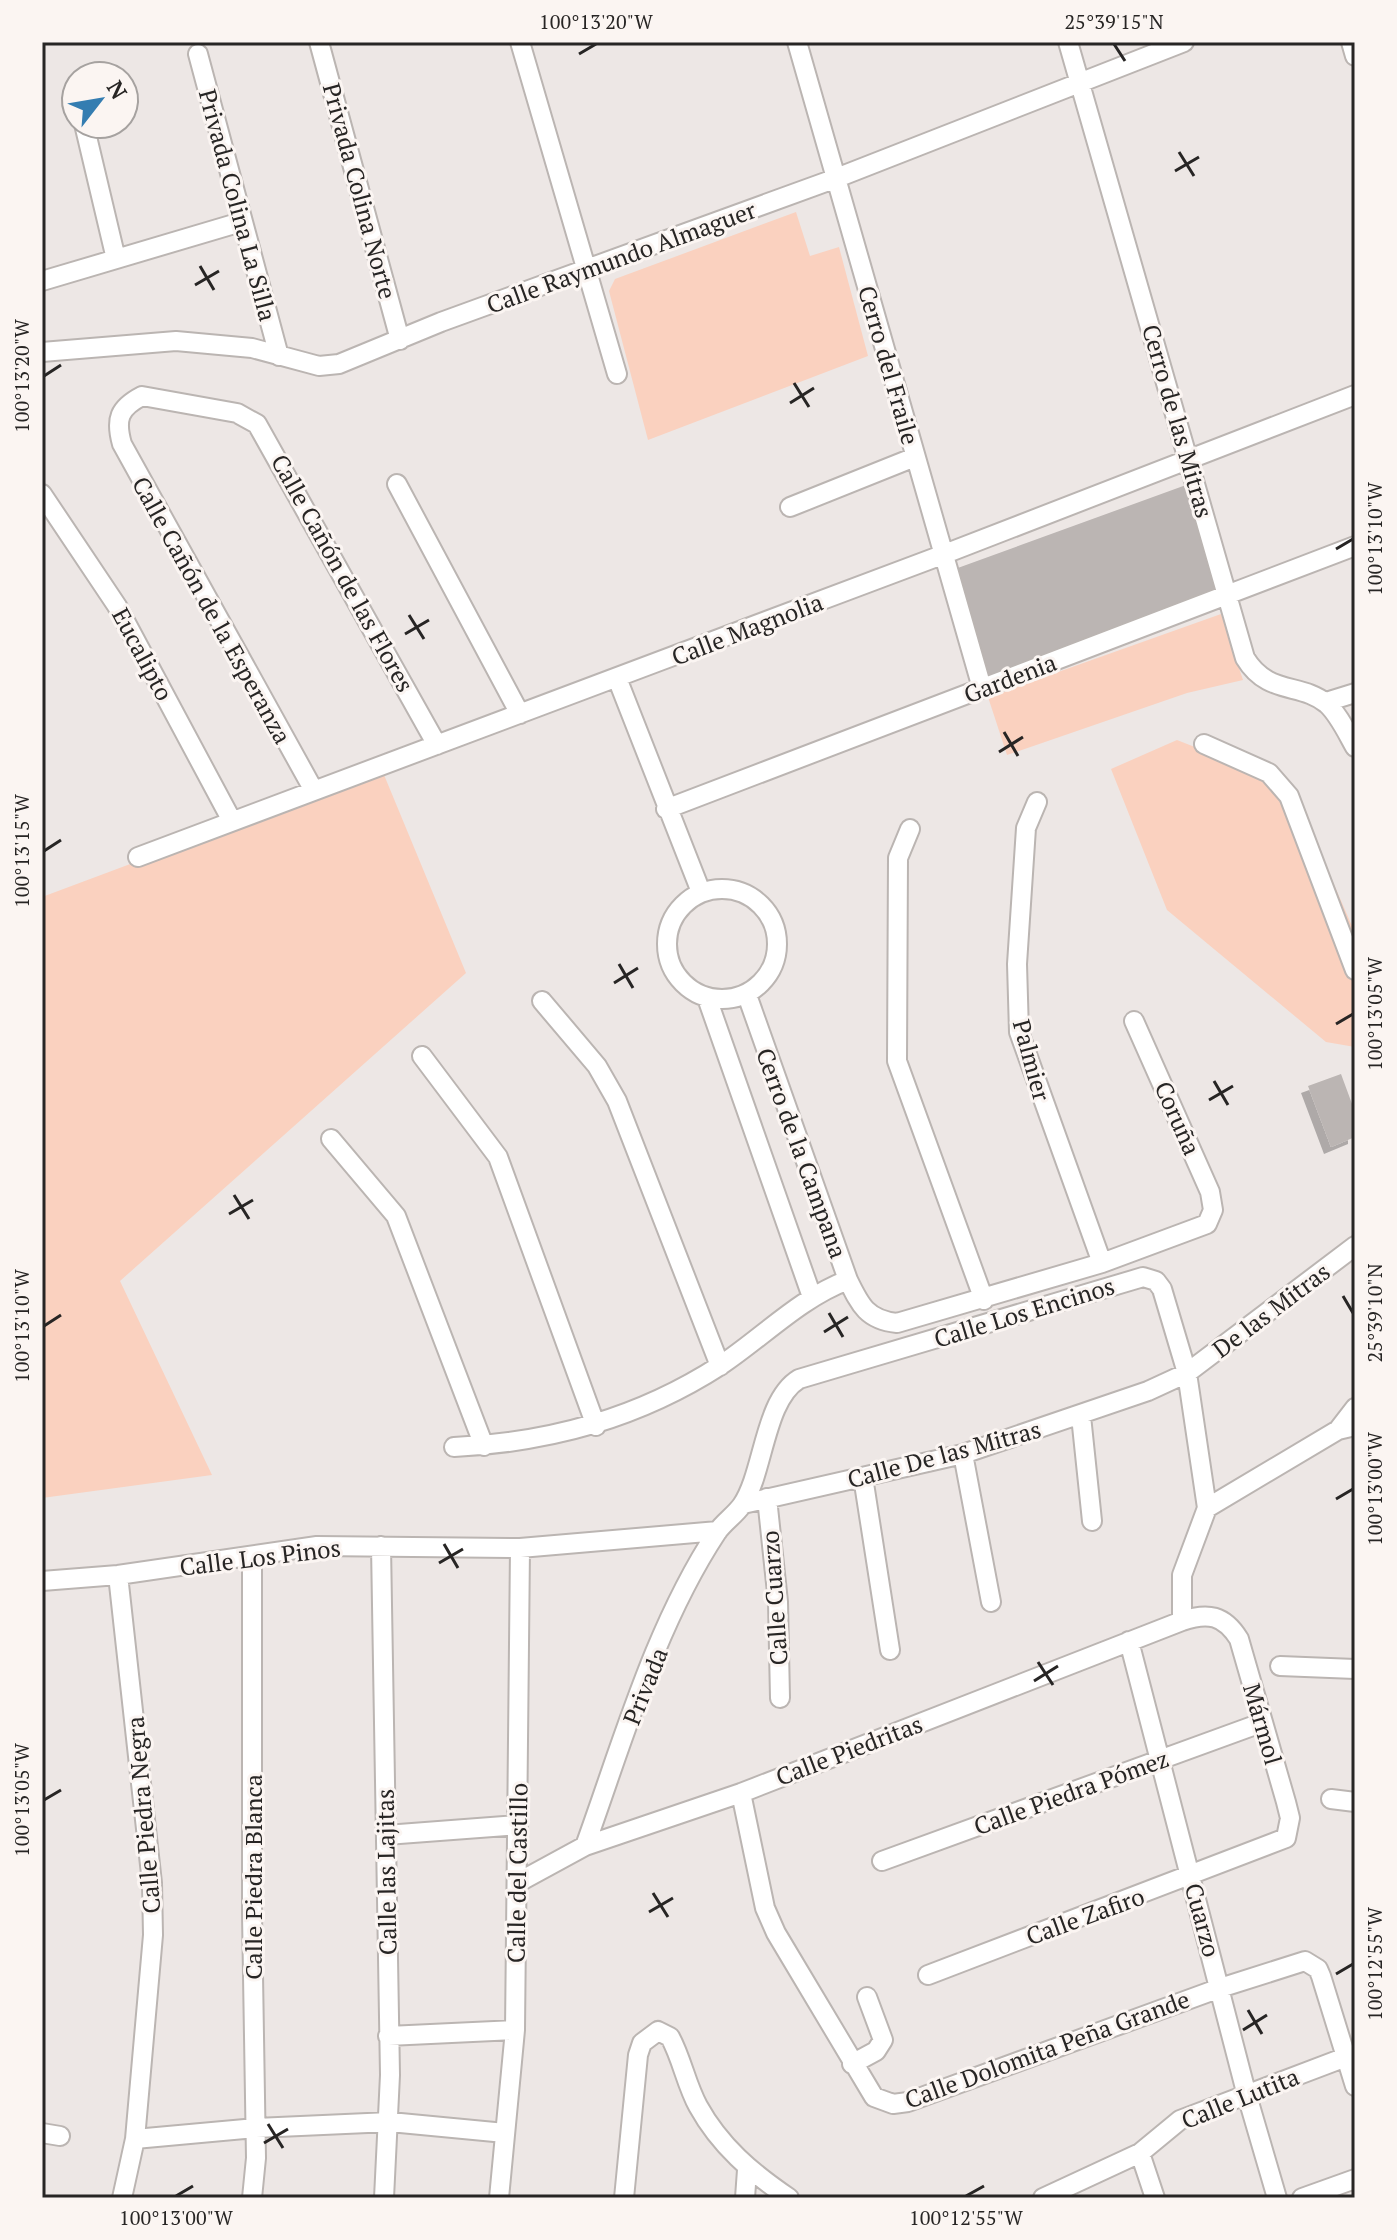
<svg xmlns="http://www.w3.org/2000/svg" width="1397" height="2240" viewBox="0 0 1397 2240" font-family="'PT Serif',serif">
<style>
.green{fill:#fad1bf}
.building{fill:#bbb5b3;filter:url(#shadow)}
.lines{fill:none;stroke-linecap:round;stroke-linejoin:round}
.street-casing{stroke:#bbb5b2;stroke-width:22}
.street{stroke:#fff;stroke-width:18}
.ticks{fill:none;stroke:#272524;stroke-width:3}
.labels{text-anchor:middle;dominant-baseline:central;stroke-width:6;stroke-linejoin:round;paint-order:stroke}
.street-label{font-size:24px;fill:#272524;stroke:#fbf5f2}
.neatline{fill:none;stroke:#272524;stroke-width:3}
.ticks-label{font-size:20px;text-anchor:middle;fill:#272524}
</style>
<defs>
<filter id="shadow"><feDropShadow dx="-7" dy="7" stdDeviation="0" flood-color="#0004"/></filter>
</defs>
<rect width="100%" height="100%" fill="#ede7e5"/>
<!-- green -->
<path class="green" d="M796 212 810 256 839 247 868 356 648 440 609 291 615 279Z
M1221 614 1243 680 1187 693 1007 755 988 697Z
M1177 740 1291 785 1355 933V1047L1326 1042 1167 910 1111 769Z
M382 770 466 973 120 1281 212 1475 42 1498V897Z"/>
<!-- building -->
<path class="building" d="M1186 485 1217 589 989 678 955 569Z
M1341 1074 1355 1112V1137L1331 1147 1308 1086Z"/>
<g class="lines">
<defs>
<path id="street" d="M319 42 400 340
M520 42 617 374
M797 42 982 688
M1068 42 1245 658C1268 696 1301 682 1327 704 1339 715 1347 733 1355 747
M1351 42 1355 56
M198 54 279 356
M84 124 116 259
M42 281 241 222
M42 352 176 341 252 348 319 366 339 364 441 322 834 179 1184 42
M397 484 520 714
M42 494 117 606 232 821
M790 507 915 457
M617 678 701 892
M1326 702 1355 693
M1204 744 1269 773 1289 796 1355 970
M313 789 122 444C115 419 119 408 142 396L237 413 257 424 437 745
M1037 802 1026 828 1017 964 1019 1032 1102 1263
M666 809 1355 546
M910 829 898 858 897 1061 984 1300
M138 857 942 555 1355 395
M667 944a55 55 0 1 1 110 0a55 55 0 1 1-110 0Z
M747 995 848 1280C860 1305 867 1320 897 1323L1102 1263 1207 1224 1213 1210 1210 1192 1134 1021
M707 998 812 1297
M542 1001 597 1066 617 1101 720 1366
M422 1056 498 1157 596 1426
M331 1139 396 1216 484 1446
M1081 1416 1092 1521
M1338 1430 1355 1408
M454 1447C551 1442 639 1418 721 1365 763 1337 800 1298 848 1280
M963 1454 991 1602
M863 1477 890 1650
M767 1498 778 1602 780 1698
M743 1504 963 1454 1148 1391 1187 1373 1355 1246
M381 1546 390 2075 384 2198
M118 1575 152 1883 153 1935 135 2139 122 2198
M42 1581 118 1575 317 1546 520 1548 718 1531
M1182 1621V1575L1207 1508 1338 1430 1355 1426
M1129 1641 1246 2092 1277 2198
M1280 1666 1355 1669
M741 1793 765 1908 776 1933 874 2097 893 2104 908 2102 1220 1988 1305 1961 1318 1969 1321 1976 1355 2086
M1331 1799 1355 1802
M386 1835 518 1825
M585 1846C623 1741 655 1626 717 1532 724 1522 735 1515 742 1505 764 1473 764 1400 799 1379L1143 1277 1156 1281 1162 1289 1187 1373 1207 1508
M882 1861 1261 1723
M517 1883 585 1846 741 1793 1182 1621C1208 1612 1224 1615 1239 1639L1286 1802 1290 1818 1286 1838 928 1975
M388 2036 515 2030
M852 2064 876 2051 883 2040 867 1997
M42 2133 60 2136
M135 2139 256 2128 390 2122 505 2133
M1140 2153 1155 2198
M252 2198 256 2158 252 1914V1556
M499 2198 515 2030 520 1548
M624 2198 638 2055 642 2043 658 2031 670 2037C682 2059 686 2084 698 2106 720 2146 752 2173 789 2198
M745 2198 747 2170
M1043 2198 1140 2153 1180 2120 1346 2057
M1302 2198 1355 2179"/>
</defs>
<!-- street casing -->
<use href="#street" class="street-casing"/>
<!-- street -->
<use href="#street" class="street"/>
</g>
<!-- ticks -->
<path class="ticks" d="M1114 44 1125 61M579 54 596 44M1179 152 1194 176M1175 171 1199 157M200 266 214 290M195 285 219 271M44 376 61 365M794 383 809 407M790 403 814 388M1336 549 1353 539M409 615 424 639M405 634 429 620M1004 732 1018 756M999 752 1023 737M44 851 61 840M619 964 633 988M614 983 638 968M1336 1024 1353 1014M1214 1081 1228 1105M1209 1100 1233 1086M234 1195 249 1219M229 1214 253 1200M1343 1296 1353 1313M829 1313 843 1337M44 1326 61 1315M824 1332 848 1317M1336 1499 1353 1489M444 1544 458 1568M439 1563 463 1549M1038 1662 1053 1685M1034 1681 1058 1666M44 1800 61 1790M653 1893 668 1917M649 1912 673 1898M1336 1974 1353 1964M1248 2010 1262 2034M1243 2030 1267 2015M268 2124 283 2148M264 2143 288 2129M176 2196 193 2186M966 2196 984 2186"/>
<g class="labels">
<!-- street labels -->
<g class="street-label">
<text transform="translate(360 191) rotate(75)">Privada Colina Norte</text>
<text transform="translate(238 205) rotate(75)">Privada Colina La Silla</text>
<text transform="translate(621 257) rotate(-20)">Calle Raymundo Almaguer</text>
<text transform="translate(889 365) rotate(74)">Cerro del Fraile</text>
<text transform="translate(1178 421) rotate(74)">Cerro de las Mitras</text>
<text transform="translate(343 573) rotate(61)">Calle Cañón de las Flores</text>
<text transform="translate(212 610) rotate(61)">Calle Cañón de la Esperanza</text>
<text transform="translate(747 629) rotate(-21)">Calle Magnolia</text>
<text transform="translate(143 654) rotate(62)">Eucalipto</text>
<text transform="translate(1010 678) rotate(-21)">Gardenia</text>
<text transform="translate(1032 1060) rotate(75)">Palmier</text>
<text transform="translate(1178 1118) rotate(66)">Coruña</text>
<text transform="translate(802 1153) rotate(70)">Cerro de la Campana</text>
<text transform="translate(1271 1310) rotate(-37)">De las Mitras</text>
<text transform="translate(1024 1312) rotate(-17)">Calle Los Encinos</text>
<text transform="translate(944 1454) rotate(-15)">Calle De las Mitras</text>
<text transform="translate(260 1557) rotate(-7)">Calle Los Pinos</text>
<text transform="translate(774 1598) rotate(-94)">Calle Cuarzo</text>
<text transform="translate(645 1686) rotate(-68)">Privada</text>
<text transform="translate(1263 1724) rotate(74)">Mármol</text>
<text transform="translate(849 1750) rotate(-21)">Calle Piedritas</text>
<text transform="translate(1071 1792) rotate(-20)">Calle Piedra Pómez</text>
<text transform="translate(143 1815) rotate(-95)">Calle Piedra Negra</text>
<text transform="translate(386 1872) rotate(-91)">Calle las Lajitas</text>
<text transform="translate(517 1873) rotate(-89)">Calle del Castillo</text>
<text transform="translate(253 1877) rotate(-90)">Calle Piedra Blanca</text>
<text transform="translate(1085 1916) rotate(-20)">Calle Zafiro</text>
<text transform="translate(1203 1920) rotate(75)">Cuarzo</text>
<text transform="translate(1047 2049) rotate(-20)">Calle Dolomita Peña Grande</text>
<text transform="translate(1240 2098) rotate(-22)">Calle Lutita</text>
</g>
</g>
<!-- border -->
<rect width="1397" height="2240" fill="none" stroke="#fbf5f2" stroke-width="88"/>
<!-- north arrow -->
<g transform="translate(100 100) rotate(59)"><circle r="38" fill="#fbf5f2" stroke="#a6a2a0" stroke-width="2"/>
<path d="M0-6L14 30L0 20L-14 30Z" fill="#347db1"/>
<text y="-12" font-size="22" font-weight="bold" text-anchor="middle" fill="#272524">N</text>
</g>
<rect x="44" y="44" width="1309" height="2152" class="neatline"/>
<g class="ticks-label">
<text x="596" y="29">100°13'20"W</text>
<text x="1114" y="29">25°39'15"N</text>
<text transform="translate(22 376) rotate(-90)" y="7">100°13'20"W</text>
<text transform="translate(1375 539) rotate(-90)" y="7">100°13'10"W</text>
<text transform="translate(22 851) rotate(-90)" y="7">100°13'15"W</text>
<text transform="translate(1375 1014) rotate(-90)" y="7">100°13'05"W</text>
<text transform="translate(1375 1313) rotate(-90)" y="7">25°39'10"N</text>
<text transform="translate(22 1326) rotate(-90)" y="7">100°13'10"W</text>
<text transform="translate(1375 1489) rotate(-90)" y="7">100°13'00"W</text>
<text transform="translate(22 1800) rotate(-90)" y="7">100°13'05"W</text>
<text transform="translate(1375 1964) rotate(-90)" y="7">100°12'55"W</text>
<text x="176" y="2225">100°13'00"W</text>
<text x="966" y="2225">100°12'55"W</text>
</g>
</svg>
